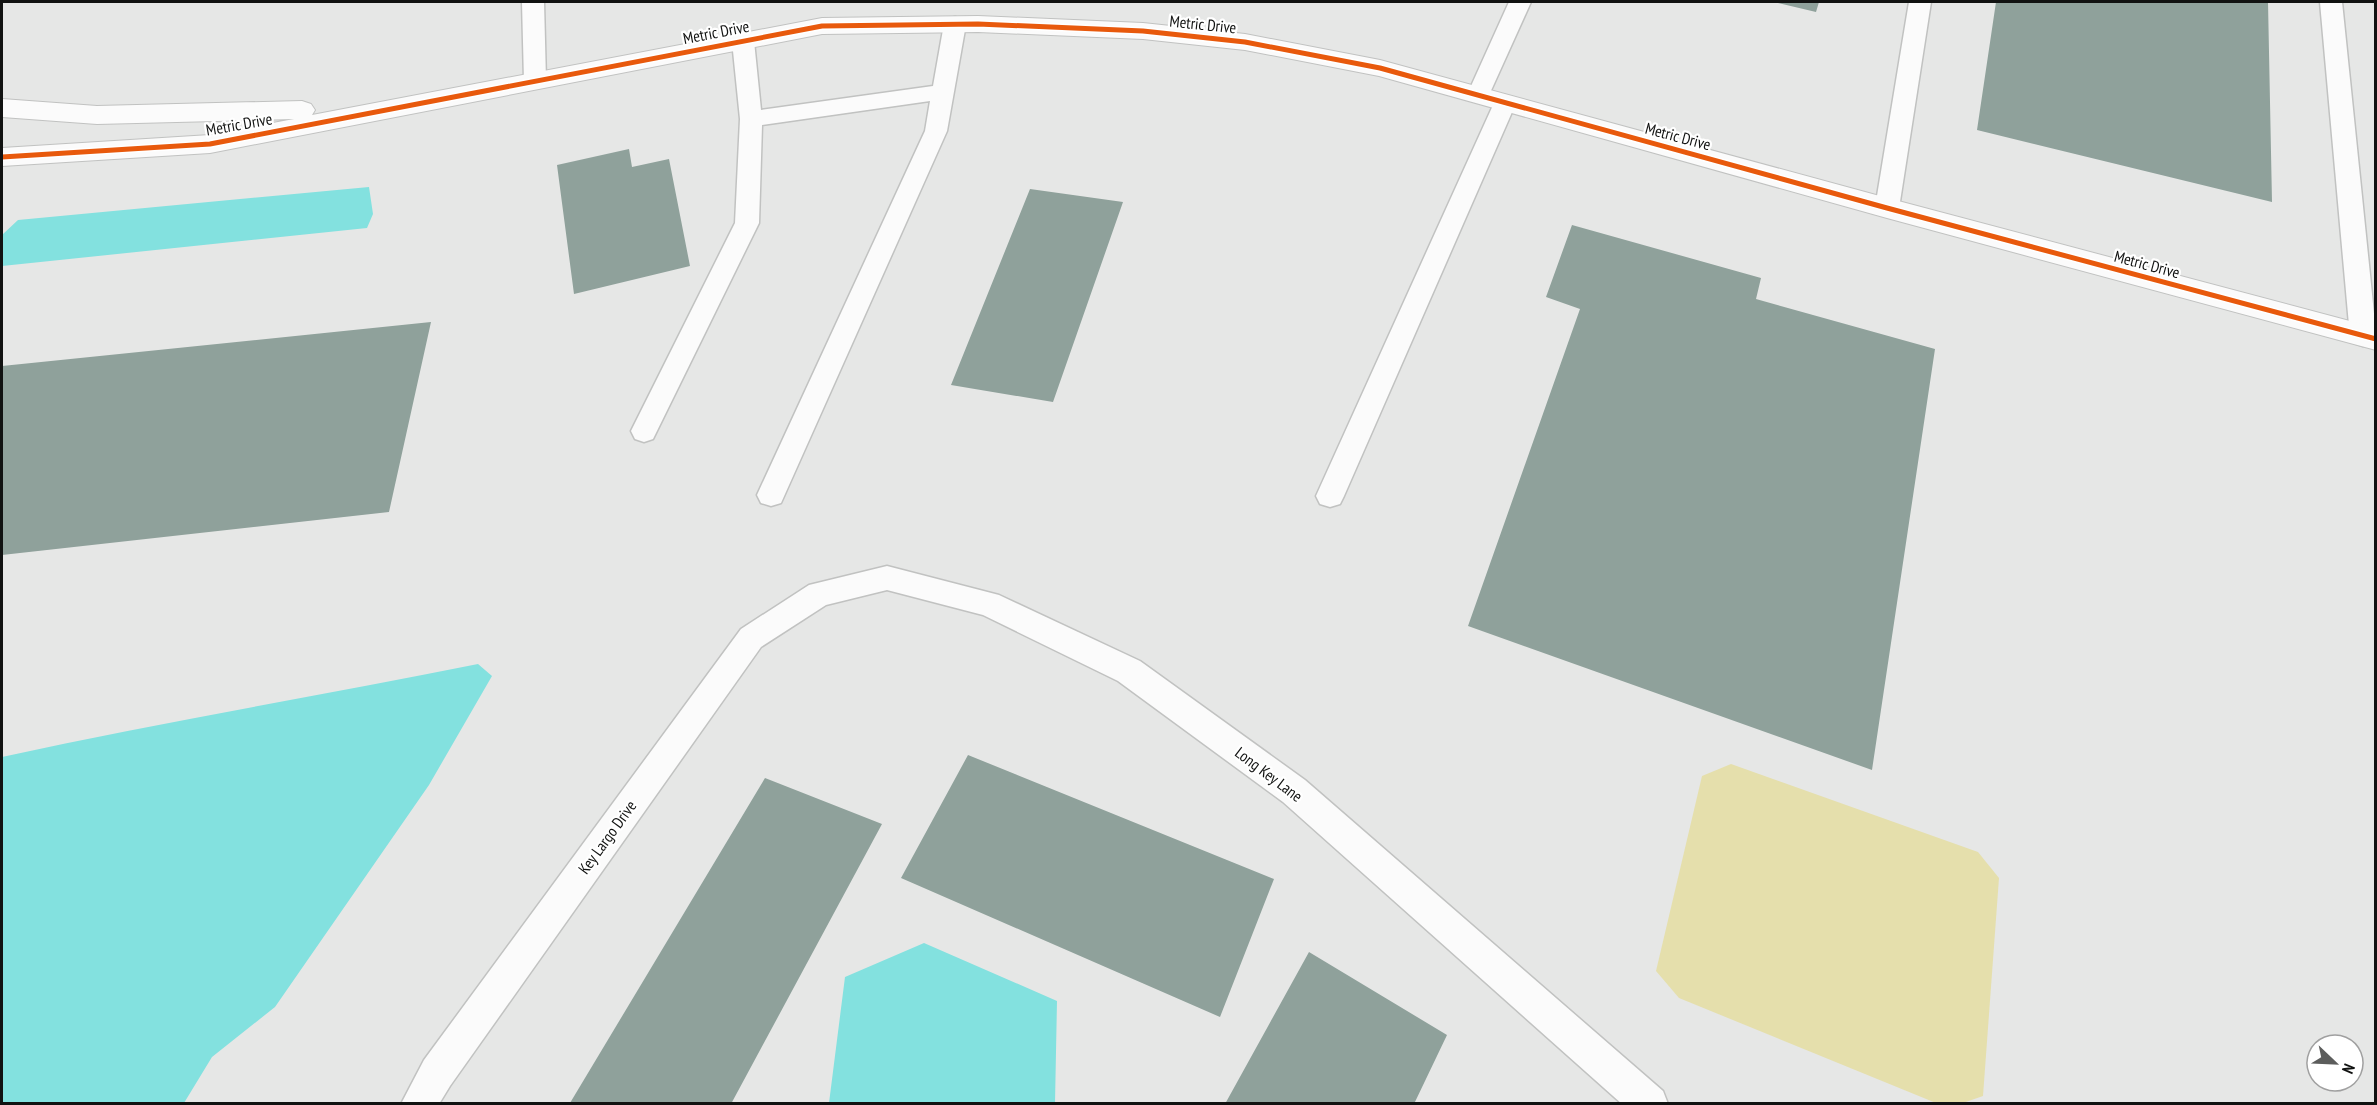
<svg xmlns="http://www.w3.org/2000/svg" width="2377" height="1105" viewBox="0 0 2377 1105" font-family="'PT Sans Narrow',sans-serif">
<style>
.green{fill:#e5dfac}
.water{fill:#83e1df}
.building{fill:#8fa19b}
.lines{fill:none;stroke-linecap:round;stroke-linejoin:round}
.service-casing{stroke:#c1c2c1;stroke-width:3}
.minor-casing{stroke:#c1c2c1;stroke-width:2}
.service{fill:#fbfbfb;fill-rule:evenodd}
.minor{fill:#fbfbfb;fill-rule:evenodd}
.cycleway-casing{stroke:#fff;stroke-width:8}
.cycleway{stroke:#e8590c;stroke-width:5}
.labels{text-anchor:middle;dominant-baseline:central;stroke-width:4.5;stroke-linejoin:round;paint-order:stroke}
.street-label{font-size:16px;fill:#111211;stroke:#fff}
</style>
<rect width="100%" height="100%" fill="#e6e7e6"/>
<!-- green -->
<path class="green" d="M1731 764 1978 852 1999 878 1983 1096 1963 1103H1936L1679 998 1656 971 1702 776Z"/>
<!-- water -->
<path class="water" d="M369 187 373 214 367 228 2 266V235L18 220Z
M478 664 492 676 429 785 275 1007 212 1057 184 1103H2V757C160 722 320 696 478 664Z
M924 943 1057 1001 1055 1103H829L845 977Z"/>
<!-- building -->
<path class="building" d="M1774 2H1819L1816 12Z
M1996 2H2268L2272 202 1977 130Z
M629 149 632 167 669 159 690 266 574 294 557 165Z
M1030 189 1123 202 1053 402 951 385Z
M1572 225 1761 278 1756 299 1935 349 1872 770 1468 626 1580 309 1546 297Z
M431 322 389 512 2 555V366Z
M968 755 1274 879 1220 1017 901 878Z
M765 778 882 824 731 1104 570 1103Z
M1309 952 1447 1035 1414 1104H1225Z"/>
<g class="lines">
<defs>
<path id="service" d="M522 2H544L546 81 543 86 535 88 527 86 524 81Z
M1509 2H1531L1489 95 1486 100 1478 102 1470 100 1467 95Z
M1909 2H1931L1899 208 1895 214 1887 216 1879 214 1875 208Z
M2320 2H2342L2376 333 2372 343 2363 346 2354 343 2350 336Z
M955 17 963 19 966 24 947 131 781 503 771 506 761 503 757 495 925 131 930 101 762 125 759 223 653 439 644 442 635 439 631 431 735 223 740 119 732 41 735 36 743 34 751 36 754 41 761 110 933 86 944 24 947 19Z
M1505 96 1513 98 1516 103 1344 496 1340 504 1330 507 1320 504 1316 496 1494 103 1497 98Z
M887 566 999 595 1140 661 1305 780 1663 1091 1668 1104H1622L1283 802 1118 681 983 615 887 590 826 605 761 647 450 1086 439 1104H401L424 1060 741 629 809 585Z"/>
<path id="minor" d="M978 16 1143 23 1245 34 1380 60 1887 198 2376 328V350L1887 218 1379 76 1245 50 1143 39 978 32 822 34 210 153 2 166V148L210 135 294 119 97 124 2 117V99L97 106 302 101 311 104 315 110 312 115 822 18Z"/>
</defs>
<!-- service casing -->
<use href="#service" class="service-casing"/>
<!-- minor casing -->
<use href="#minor" class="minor-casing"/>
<!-- service -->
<use href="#service" class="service"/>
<!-- minor -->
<use href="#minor" class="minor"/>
<defs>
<path id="cycleway" d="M2 157 210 144 822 26 978 24 1143 31 1245 42 1380 68 1887 208 2376 339"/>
</defs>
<!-- cycleway casing -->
<use href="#cycleway" class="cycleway-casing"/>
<!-- cycleway -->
<use href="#cycleway" class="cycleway"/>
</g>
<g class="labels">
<!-- street labels -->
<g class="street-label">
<text transform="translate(1203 24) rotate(6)">Metric Drive</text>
<text transform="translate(716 32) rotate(-11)">Metric Drive</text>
<text transform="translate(239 124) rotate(-10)">Metric Drive</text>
<text transform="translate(1678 136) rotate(15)">Metric Drive</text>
<text transform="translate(2147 264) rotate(15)">Metric Drive</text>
<text transform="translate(1269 774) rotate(37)">Long Key Lane</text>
<text transform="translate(607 837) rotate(-54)">Key Largo Drive</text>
</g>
</g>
<!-- border -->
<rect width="2377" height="1105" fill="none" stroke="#111211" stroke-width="6"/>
<!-- north arrow -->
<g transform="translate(2335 1063) rotate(113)"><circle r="28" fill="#ffffff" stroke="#a0a0a0" stroke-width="1.5"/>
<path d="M0-4.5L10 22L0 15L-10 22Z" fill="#5c5d5c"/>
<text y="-9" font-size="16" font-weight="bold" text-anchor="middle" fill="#111211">N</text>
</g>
</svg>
